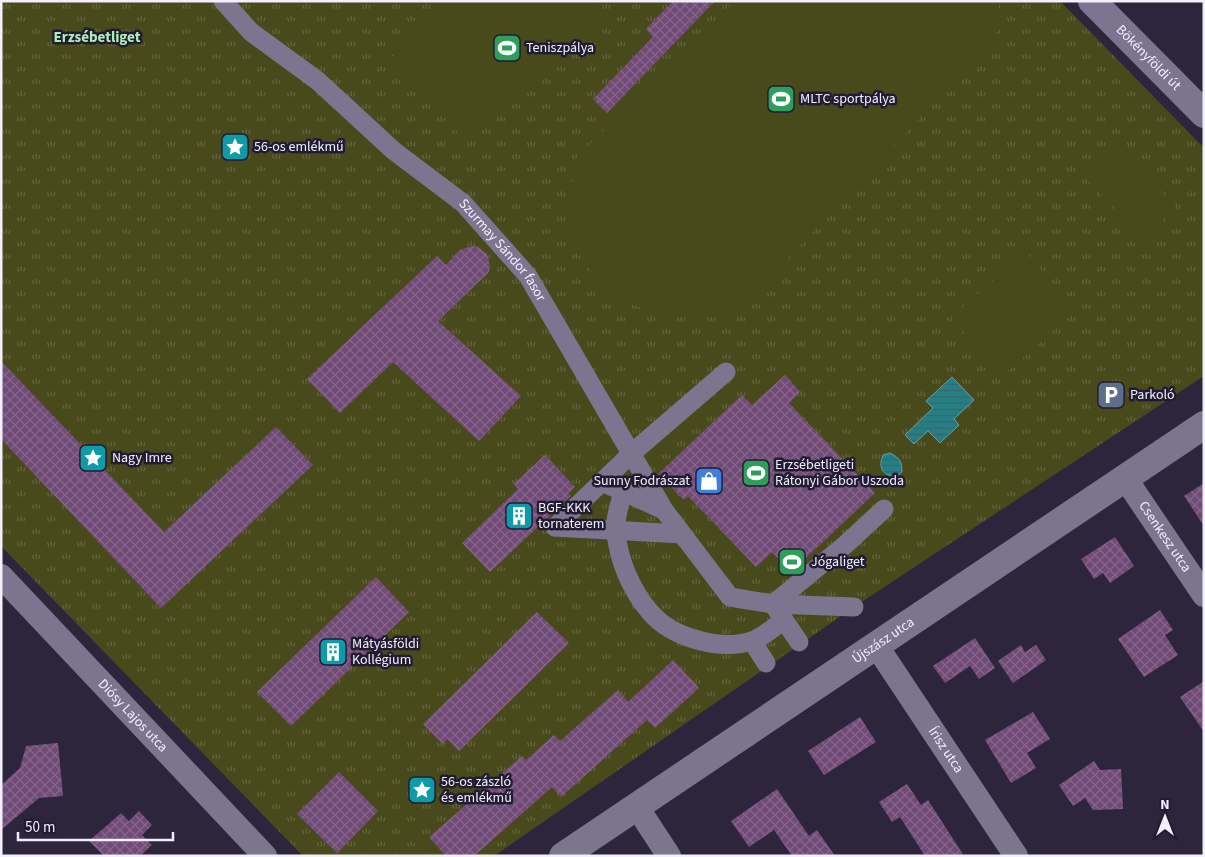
<svg xmlns="http://www.w3.org/2000/svg" width="1205" height="857" viewBox="0 0 1205 857" font-family="'Source Sans 3',sans-serif">
<style>
.grass{fill:url(#grass-tufts)}
.pitch{fill:#494a1c}
.water{fill:url(#water-rules);stroke:#64a1a9}
.building{fill:url(#building-cross-hatch)}
.lines{fill:none;stroke-linecap:round;stroke-linejoin:round}
.pedestrian{stroke:#7c7590;stroke-width:19}
.minor{stroke:#7c7590;stroke-width:24}
.tertiary{stroke:#7c7590;stroke-width:28}
.labels{text-anchor:middle;dominant-baseline:central;stroke-width:5;stroke-linejoin:round;paint-order:stroke}
.poi-label{font-size:14px;fill:#f3f0fd;stroke:#221c32;text-anchor:start}
.street-label{font-size:14px;fill:#f3f0fd;stroke:#221c32}
.neighbourhood-label{font-size:15px;font-weight:bold;fill:#abeeb7;stroke:#221c32}
</style>
<defs>
<pattern id="grass-tufts" width="24" height="20" patternUnits="userSpaceOnUse" patternTransform="scale(1.25)"><rect width="24" height="20" fill="#494a1c"/><path d="M3 7l-1-3M5 7V3M7 7l1-3M15 17l-1-3M17 17v-4M19 17l1-3" fill="none" stroke="#64643e"/></pattern>
<pattern id="water-rules" width="6" height="5" patternUnits="userSpaceOnUse" patternTransform="scale(1.25)"><rect width="6" height="5" fill="#267f85"/><path d="M0 2.5h6" fill="none" stroke="#36666b"/></pattern>
<pattern id="building-cross-hatch" width="8" height="8" patternUnits="userSpaceOnUse" patternTransform="scale(1.25)"><rect width="8" height="8" fill="#714b77"/><path d="M0 0l8 8M0 8l8-8" fill="none" stroke="#86658b"/></pattern>
</defs>
<rect width="100%" height="100%" fill="#2c253c"/>
<!-- grass -->
<path class="grass" d="M1 1H1060L1204 148V376L854 607 494 856H303L1 546Z"/>
<!-- pitch -->
<path class="pitch" d="M452 1H593L606 16 468 143 390 59Z
M735 1H998L1001 27 972 62 752 297 717 317H672L668 321 663 317 617 297 582 262 567 217 577 157Z
M1117 148 1176 207 1144 238 1086 179Z
M1025 252 1077 310 1002 376 951 318Z"/>
<!-- water -->
<path class="water" d="M952 377 974 400 954 419 959 425 940 443 928 431 914 444 905 435 933 408 926 401Z
M890 453C900 458 902 462 902 472L896 477C882 475 878 468 883 455Z"/>
<!-- building -->
<path class="building" d="M673 1H715L607 113 593 99 653 37 646 29Z
M472 246 478 247 487 254 490 266 489 272 438 321 521 396 479 441 393 362 340 413 307 379 437 256 446 265 460 250Z
M1 361 164 532 276 427 313 465 161 608 1 439Z
M785 375 800 392 789 403 875 493 791 572 772 552 756 567 688 496 684 500 658 474 742 395 752 405Z
M545 455 575 487 568 494 571 496 490 572 462 543 518 489 514 484Z
M1204 483V526L1184 496Z
M1115 537 1134 566 1110 583 1103 573 1094 579 1081 559Z
M376 577 409 612 291 726 257 692Z
M1160 610 1173 630 1165 635 1178 655 1144 677 1118 639Z
M537 612 569 643 459 751 447 739 443 744 423 724Z
M975 638 995 668 979 679 970 666 945 683 933 666Z
M1021 645 1025 652 1036 645 1046 660 1013 683 998 661Z
M673 660 699 688 655 728 647 720 561 797 552 787 474 856H446L429 837 522 756 526 760 554 735 560 741 618 690 628 702Z
M1204 681V732L1180 697Z
M1033 712 1050 739 1027 753 1036 768 1011 783 985 740Z
M860 717 876 742 824 775 808 751Z
M58 743 63 796 39 798 1 830V785L20 768 26 746Z
M1094 761 1100 770 1121 769 1123 809 1093 810 1085 798 1073 806 1059 785Z
M339 772 378 811 337 853 297 814Z
M907 784 921 805 928 800 964 856H925L900 817 892 822 879 802Z
M777 789 809 836 817 830 835 856H792L774 830 749 847 731 821Z
M139 811 152 825 142 835 152 845 140 856H104L89 841 121 813 129 821Z"/>
<g class="lines">
<!-- pedestrian -->
<g class="pedestrian">
<path id="s1" d="M223 1 251 32 318 81 394 151 463 203 528 276 664 510 602 482"/>
<path d="M623 492C620 504 614 520 616 533 619 561 631 590 650 612 672 638 720 651 752 641 763 637 774 627 784 620L773 604"/>
<path d="M664 510 730 597 773 604 845 545 884 509"/>
<path d="M555 527 632 453 726 372"/>
<path d="M555 527 682 534"/>
<path d="M773 604 854 607"/>
<path d="M784 620 799 642"/>
<path d="M752 641 766 663"/>
</g>
<!-- minor -->
<g class="minor">
<path id="s2" d="M1125 478 1204 595"/>
<path id="s3" d="M1 576 265 856"/>
<path id="s4" d="M876 645 1016 856"/>
<path d="M637 807 669 856"/>
</g>
<!-- tertiary -->
<g class="tertiary">
<path id="s5" d="M1092 1 1204 114"/>
<path id="s6" d="M563 856 1204 425"/>
</g>
</g>
<!-- icons -->
<defs>
<symbol id="stadium-square" viewBox="-11 -11 22 22"><rect x="-9" y="-9" width="18" height="18" rx="4" fill="#2e9e5b" stroke="#221c32"/><path d="M0-5a6.5 5 0 1 0 0 10a6.5 5 0 1 0 0-10ZM-3.5-1.8h7v3.6h-7Z" fill="#fff"/></symbol>
<symbol id="sight-square" viewBox="-11 -11 22 22"><rect x="-9" y="-9" width="18" height="18" rx="4" fill="#0f9aa8" stroke="#221c32"/><path d="M0-6L1.8-2.2L6-1.7L2.9 1.2L3.7 5.4L0 3.3L-3.7 5.4L-2.9 1.2L-6-1.7L-1.8-2.2Z" fill="#fff"/></symbol>
<symbol id="parking-square" viewBox="-11 -11 22 22"><rect x="-9" y="-9" width="18" height="18" rx="4" fill="#5c6f8a" stroke="#221c32"/><path d="M-3.5-5.5H1a3.5 3.5 0 0 1 0 7H-1V5.5H-3.5ZM-1-3.4V-.6H.8a1.4 1.4 0 0 0 0-2.8Z" fill="#fff"/></symbol>
<symbol id="shop-square" viewBox="-11 -11 22 22"><rect x="-9" y="-9" width="18" height="18" rx="4" fill="#3f7fe0" stroke="#221c32"/><path d="M-5-2.5h2.3a2.7 3.5 0 0 1 5.4 0H5L5.5 6h-11ZM-1.5-2.5h3a1.5 2.3 0 0 0-3 0Z" fill="#fff"/></symbol>
<symbol id="building-square" viewBox="-11 -11 22 22"><rect x="-9" y="-9" width="18" height="18" rx="4" fill="#0f9aa8" stroke="#221c32"/><path d="M-4-6H4V6H1V3H-1V6H-4ZM-2.5-4.3h1.7v1.8h-1.7ZM.8-4.3h1.7v1.8H.8ZM-2.5-1h1.7V.8h-1.7ZM.8-1h1.7V.8H.8Z" fill="#fff"/></symbol>
</defs>
<g fill-rule="evenodd">
<use href="#stadium-square" x="491" y="32" width="32" height="32"/>
<use href="#stadium-square" x="765" y="83" width="32" height="32"/>
<use href="#sight-square" x="219" y="131" width="32" height="32"/>
<use href="#parking-square" x="1095" y="379" width="32" height="32"/>
<use href="#sight-square" x="77" y="442" width="32" height="32"/>
<use href="#stadium-square" x="740" y="457" width="32" height="32"/>
<use href="#shop-square" x="693" y="465" width="32" height="32"/>
<use href="#building-square" x="503" y="500" width="32" height="32"/>
<use href="#stadium-square" x="776" y="546" width="32" height="32"/>
<use href="#building-square" x="317" y="636" width="32" height="32"/>
<use href="#sight-square" x="406" y="774" width="32" height="32"/>
</g>
<g class="labels">
<!-- poi labels -->
<g class="poi-label">
<text x="526" y="48">Teniszpálya</text>
<text x="800" y="99">MLTC sportpálya</text>
<text x="254" y="147">56-os emlékmű</text>
<text x="1130" y="395">Parkoló</text>
<text x="112" y="458">Nagy Imre</text>
<text x="775" y="465">Erzsébetligeti<tspan x="775" dy="16">Rátonyi Gábor Uszoda</tspan></text>
<text x="690" y="481" text-anchor="end">Sunny Fodrászat</text>
<text x="538" y="508">BGF-KKK<tspan x="538" dy="16">tornaterem</tspan></text>
<text x="811" y="562">Jógaliget</text>
<text x="352" y="644">Mátyásföldi<tspan x="352" dy="16">Kollégium</tspan></text>
<text x="441" y="782">56-os zászló<tspan x="441" dy="16">és emlékmű</tspan></text>
</g>
<!-- street labels -->
<g class="street-label">
<text stroke="none"><textPath href="#s5" startOffset="80">Bökényföldi út</textPath></text>
<text stroke="none"><textPath href="#s1" startOffset="376">Szurmay Sándor fasor</textPath></text>
<text stroke="none"><textPath href="#s2" startOffset="71">Csenkesz utca</textPath></text>
<text stroke="none"><textPath href="#s6" startOffset="386">Újszász utca</textPath></text>
<text stroke="none"><textPath href="#s3" startOffset="192">Diósy Lajos utca</textPath></text>
<text stroke="none"><textPath href="#s4" startOffset="126">Írisz utca</textPath></text>
</g>
<!-- neighbourhood labels -->
<g class="neighbourhood-label">
<text x="97" y="37">Erzsébetliget</text>
</g>
</g>
<!-- border -->
<rect width="1205" height="857" fill="none" stroke="#f3f0fd" stroke-width="5"/>
<!-- north arrow -->
<g transform="translate(1165 817)" stroke="#221c32" stroke-width="4" paint-order="stroke">
<path d="M0-4L9 19L0 12L-9 19Z" fill="#f3f0fd"/>
<text y="-8" font-size="14" font-weight="bold" text-anchor="middle" fill="#f3f0fd">N</text>
</g>
<!-- scale -->
<path d="M18 832v8h155v-8" fill="none" stroke="#f3f0fd" stroke-width="2.5"/>
<text x="25" y="832" font-size="15" fill="#f3f0fd" stroke="#221c32" stroke-width="4" paint-order="stroke">50 m</text>
</svg>
